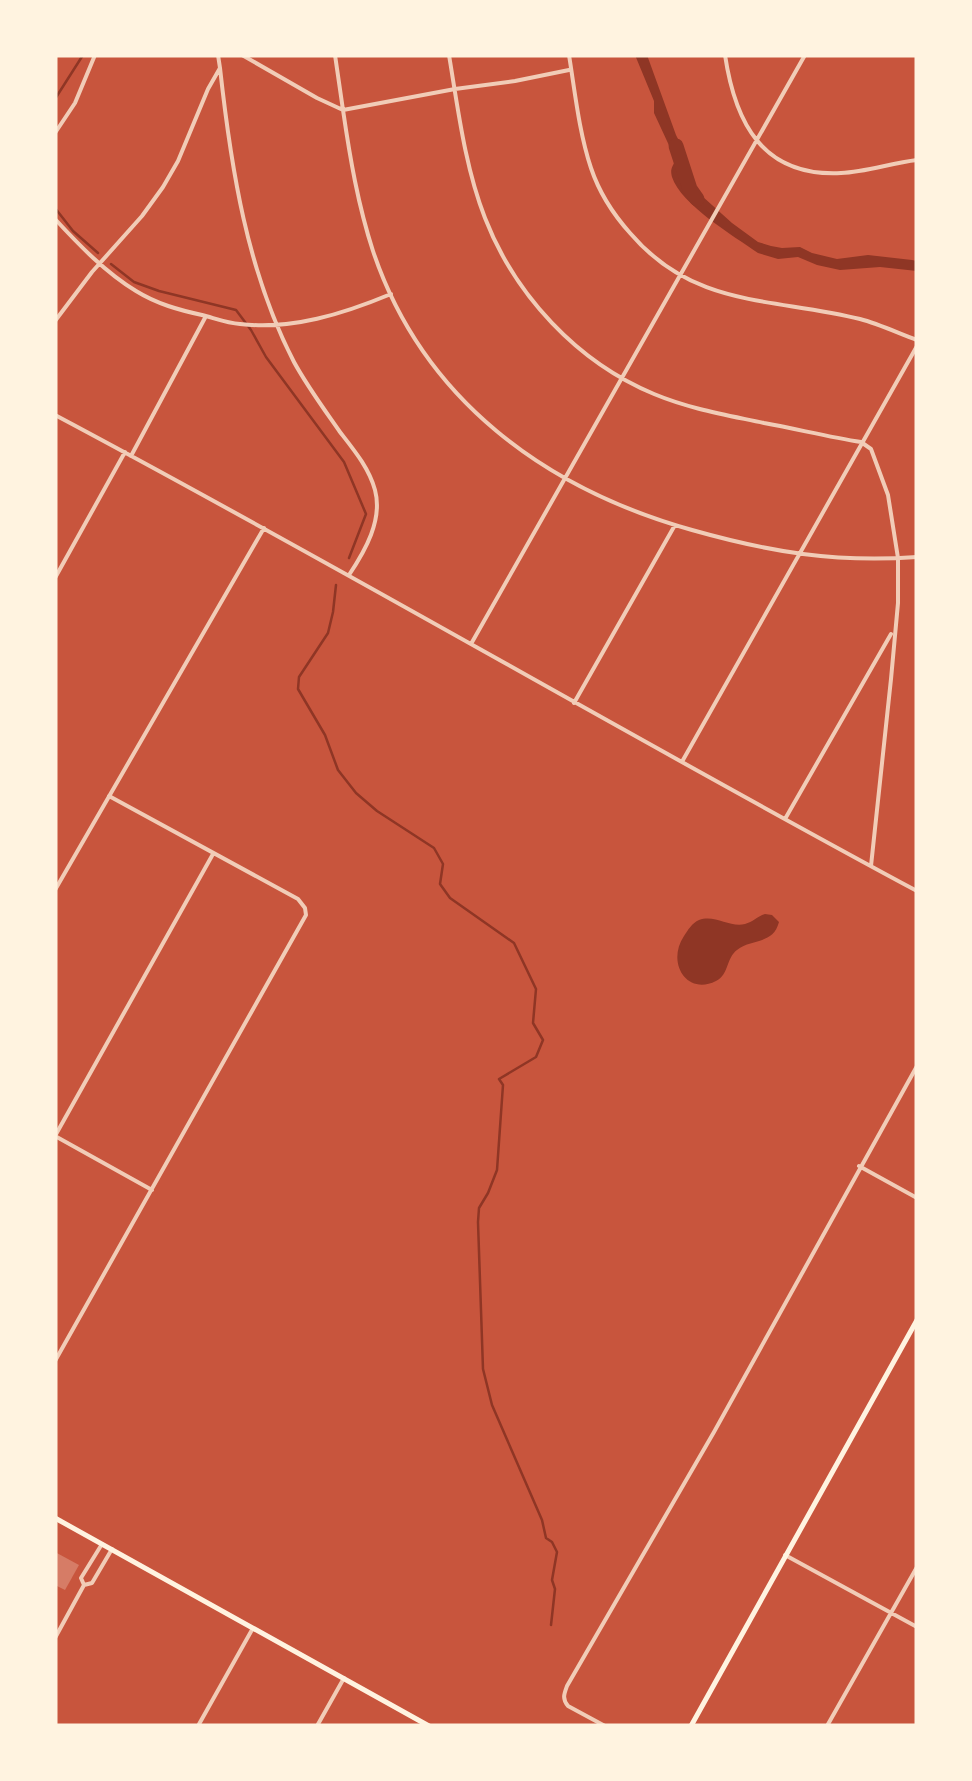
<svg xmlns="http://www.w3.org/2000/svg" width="972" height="1781" viewBox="0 0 972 1781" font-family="'PT Sans Narrow',sans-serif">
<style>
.water{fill:#8f3625}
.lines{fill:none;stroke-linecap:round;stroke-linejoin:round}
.stream{stroke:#8f3625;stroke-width:2.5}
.river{stroke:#8f3625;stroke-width:15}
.building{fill:#d67c66}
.minor{stroke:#f1ccb7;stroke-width:4}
.secondary{stroke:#fff3e0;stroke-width:5}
</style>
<rect width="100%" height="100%" fill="#c8553d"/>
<!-- water -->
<path class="water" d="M635 55H647L676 135 684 151 685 157 681 169 682 175 692 187 732 223 758 242 771 246 782 248 800 247 812 253 837 259 868 255 912 260 917 261V271L880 267 840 270 817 265 798 257 778 259 758 253C734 236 681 205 672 177 670 169 672 168 675 161L673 154 654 113V101Z
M765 914 772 915 779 922C773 945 752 938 737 950 726 958 729 975 716 981 687 996 666 963 684 936 688 930 692 923 699 920 715 914 730 928 745 924 753 922 758 916 765 914Z"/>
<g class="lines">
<!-- stream -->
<path class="stream" d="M55 99 83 55
M55 208 73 231 98 253
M111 264 134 282 159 291 236 310 251 330 266 357 344 462 366 514 349 558
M336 585 333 612 328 633 299 677 298 689 325 735 338 770 356 793 377 811 434 848 443 864 440 884 450 898 514 943 536 989 533 1023 543 1040 536 1057 499 1079 503 1085 497 1170 488 1193 479 1208 478 1222 483 1369 492 1405 542 1520 546 1538 552 1542 557 1552 552 1580 555 1589 551 1625"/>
<!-- river -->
<path class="river" d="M676 146 690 189 697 199"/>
</g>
<!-- building -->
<path class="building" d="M55 1552 79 1565 65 1590 55 1585Z"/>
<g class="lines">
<!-- minor -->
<path class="minor" d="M242 55 317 98 343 110C350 158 358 205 373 251 423 400 546 489 692 530 770 552 835 563 917 557
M335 55 343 110 455 89 515 81 569 70
M449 55C458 109 465 167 485 218 515 295 577 362 654 394 690 409 727 415 764 423 797 429 829 437 861 442L871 449 888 495 898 558V603L891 679 871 866
M569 55C575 92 579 132 591 168 599 192 613 214 630 233 695 309 772 297 860 319 879 324 898 333 917 340
M725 55C735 122 762 177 841 173 866 172 891 163 917 160
M220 68C231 168 247 271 294 362 307 386 324 409 340 432 354 450 369 468 375 490 383 520 365 551 349 575
M55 133 75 103 95 55
M55 219C79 245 106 273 136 291 157 304 179 310 202 315 214 318 227 323 240 324 292 330 343 314 391 294
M55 321 92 272 142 216 163 187 178 161 208 89 220 68 218 55
M55 415C345 569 628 736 917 891
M131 456 206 316
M55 578 125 452
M471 644 805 55
M574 703 675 525
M683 760 917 346
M785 819 891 634
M55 890 264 528
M859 1166 917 1198
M152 1190 55 1136 213 854
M55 1361 306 915 305 908 298 899 109 796
M102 1544 81 1578 84 1585 92 1583 112 1549
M785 1555 917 1627
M55 1638 84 1585
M198 1726 253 1628
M317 1726 344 1678
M605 1726 568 1706C562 1699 564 1694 567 1686L714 1432 917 1066
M827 1726 917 1567"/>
<!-- secondary -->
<path class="secondary" d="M55 1518 429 1726
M691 1726 917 1320"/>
</g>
<!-- border -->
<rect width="972" height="1781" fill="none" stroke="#fff3e0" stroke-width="115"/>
</svg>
